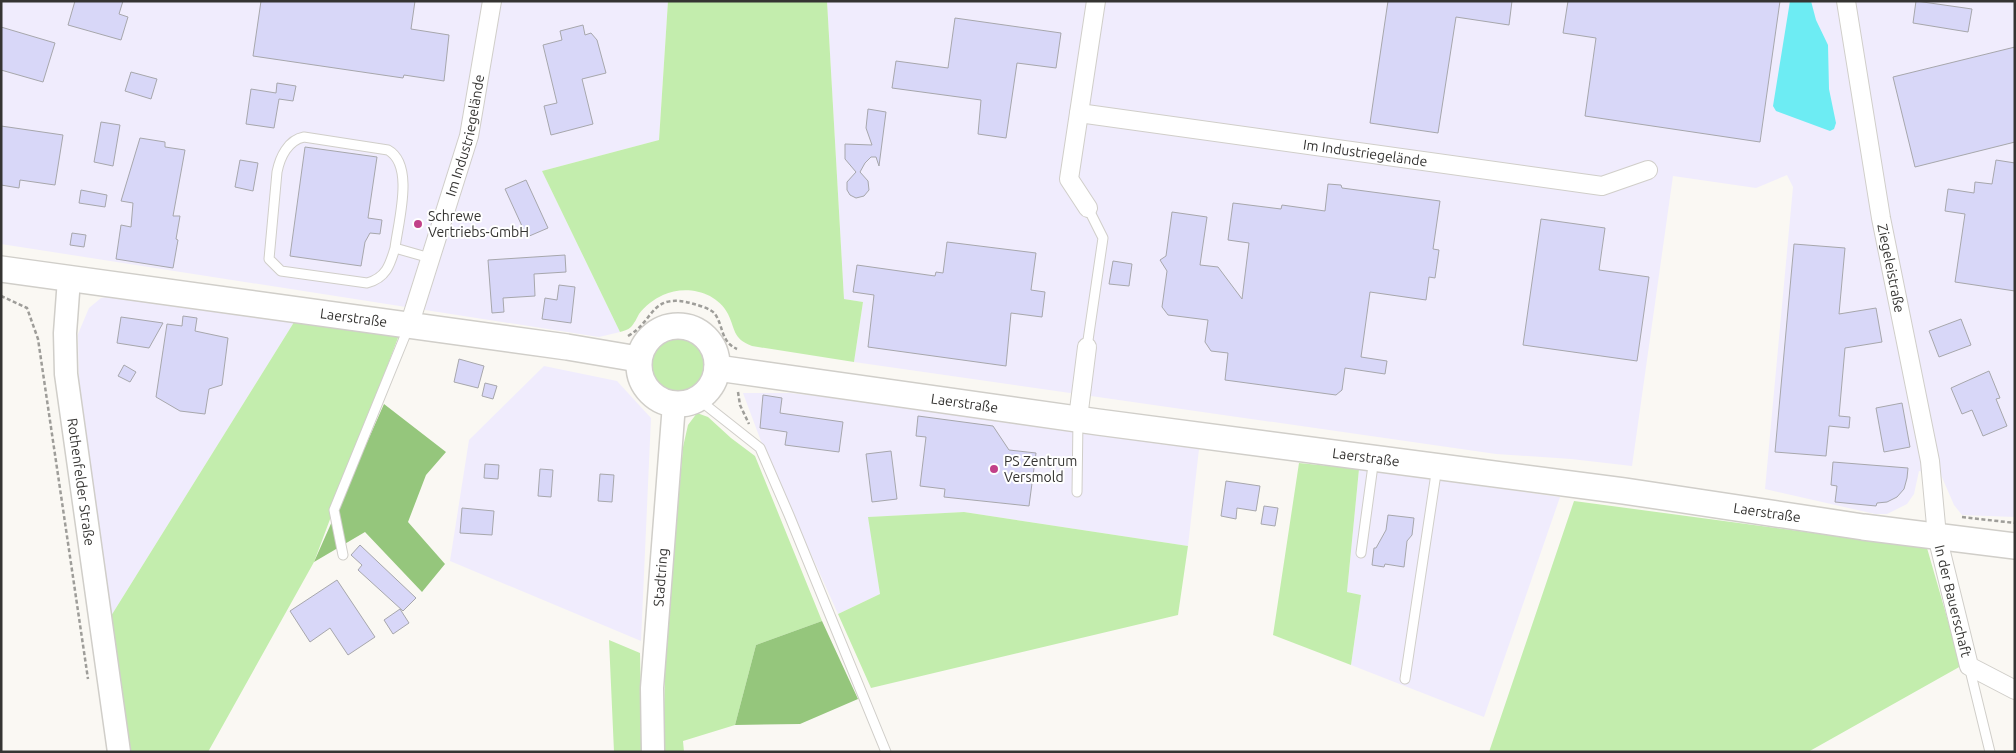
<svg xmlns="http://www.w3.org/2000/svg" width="2016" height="753" viewBox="0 0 2016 753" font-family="Ubuntu,sans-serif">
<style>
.commercial{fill:#f0ecfd}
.green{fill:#c3edad}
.forest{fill:#95c67c}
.water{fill:#6decf3}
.building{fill:#d8d7f8;stroke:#a7a7ac}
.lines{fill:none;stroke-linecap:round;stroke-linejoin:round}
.service-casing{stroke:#d0cec9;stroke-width:11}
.minor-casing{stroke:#d0cec9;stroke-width:20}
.tertiary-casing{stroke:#d0cec9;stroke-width:25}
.secondary-casing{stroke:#d0cec9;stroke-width:28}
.path{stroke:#9e9d99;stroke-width:2.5;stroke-dasharray:4 2.5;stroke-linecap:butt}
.service{stroke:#fff;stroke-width:9}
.minor{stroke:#fff;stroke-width:18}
.tertiary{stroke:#fff;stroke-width:22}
.secondary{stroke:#fff;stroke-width:25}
.poi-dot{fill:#c24089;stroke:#fff;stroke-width:2}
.labels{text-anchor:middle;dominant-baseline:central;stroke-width:4;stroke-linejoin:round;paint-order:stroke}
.street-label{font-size:14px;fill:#353432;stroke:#fff}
.poi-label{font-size:14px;fill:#353432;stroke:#fff;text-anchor:start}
</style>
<rect width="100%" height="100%" fill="#faf8f3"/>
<!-- commercial -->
<path class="commercial" d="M1 1H668L659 140 542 171 620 332 599 337 1 244Z
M827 1H2015V517L1962 515 1954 505 1941 475 1919 471 1914 494 1907 504 1887 514H1875L1765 489 1793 187 1787 175 1756 188 1673 176 1632 466 1571 459 1496 454 854 362 863 302 844 299Z
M119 295 296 319 111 616 79 387 78 334 89 308 101 298Z
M544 366 617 381 651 418 641 641 450 561 469 440Z
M743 393H790L854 400 1199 449 1188 546 964 512 869 517 880 594 838 614 765 452Z
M1359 469 1560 497 1484 717 1351 665 1361 595 1347 592Z"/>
<!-- green -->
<path class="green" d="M668 1H827L844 299 863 302 854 362 752 346C732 338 736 330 728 314 716 291 685 285 663 295 654 299 645 306 639 314 637 318 634 324 631 327 628 330 623 331 620 332L542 171 659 140Z
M296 319 399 335 314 562 208 752H128L111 616Z
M645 363a32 32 0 1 1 64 0a32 32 0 1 1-64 0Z
M697 413 708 417 731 438 755 456 822 621 756 645 735 725 683 741 684 752H663L666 637 683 447 688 425Z
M1299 463 1359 469 1347 592 1361 595 1351 665 1273 635Z
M1574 501 1927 548 1961 666 1808 752H1489Z
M964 512 1188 546 1178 615 871 688 838 614 880 594 868 517Z
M609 640 640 653 642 752H614Z"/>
<!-- forest -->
<path class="forest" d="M384 404 446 452 426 475 408 522 445 564 422 592 365 532 314 562Z
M822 621 858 699 800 724 735 725 756 645Z"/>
<!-- water -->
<path class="water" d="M1790 1H1811L1816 20 1828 45 1829 89 1836 123 1834 129 1830 131 1776 111 1773 106Z"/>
<!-- building -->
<path class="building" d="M75 1H123L119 14 128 17 121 40 68 25Z
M261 1H415L411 29 449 35 444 81 404 75 403 78 253 56Z
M1388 1H1512L1509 25 1456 17 1438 133 1370 123Z
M1568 1H1780L1760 142 1585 116 1596 38 1563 33Z
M1916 1 1972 9 1968 32 1913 23Z
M955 18 1061 33 1056 68 1017 63 1006 138 978 134 981 100 892 88 896 61 948 68Z
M583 25 585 35 591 33 597 40 606 73 582 79 593 124 551 135 544 106 557 103 543 45 562 40 560 31Z
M1 27 55 43 43 82 1 70Z
M2015 47V142L1915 167 1893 77Z
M131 72 157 79 151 99 125 91Z
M277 83 296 86 293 101 279 99 274 128 246 124 251 89 276 93Z
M868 109 886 112 879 166 876 157H871L865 163 860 172 868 181 869 190 864 196 856 198 850 195 847 190V182L856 172 845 159V144L872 145 866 128Z
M101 122 120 125 113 166 94 162Z
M1 126 63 135 55 185 20 180 19 188 1 185Z
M140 138 165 142V147L185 150 173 216H180L176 239 178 240 173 268 116 259 121 225 131 227 133 203 121 201Z
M305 147 377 157 368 218 382 220 380 234 370 233 365 242 361 266 290 256Z
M240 160 258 163 253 191 235 187Z
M1996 160 2015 163V291L1955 282 1965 214 1945 211 1948 189 1974 193 1975 182 1992 184Z
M526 180 548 228 527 237 505 189Z
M1328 184 1341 185 1342 188 1440 201 1433 249 1439 250 1435 278 1429 277 1426 300 1370 292 1361 357 1387 361 1385 374 1345 368 1342 390 1336 395 1225 380 1228 353 1211 351 1205 342 1208 320 1168 315 1162 307 1167 271 1160 260 1166 256 1172 212 1207 217 1200 265 1218 267 1242 299 1249 243 1228 240 1233 203 1281 209 1282 205 1325 211Z
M81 190 107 195 105 207 79 203Z
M1541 219 1605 228 1599 270 1649 277 1637 361 1523 345Z
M72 233 86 235 84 247 70 245Z
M947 242 1036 253 1031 290 1045 292 1042 317 1011 313 1006 366 868 347 874 295 853 292 857 265 935 276 936 272 943 273Z
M1794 244 1845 248 1839 314 1876 308 1882 342 1845 348 1839 416 1850 417 1849 428 1829 426 1826 456 1775 452Z
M565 255 566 272 534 274 535 296 503 298 504 312 492 313 488 260Z
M1113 261 1132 264 1129 286 1109 284Z
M559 285 575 287 571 323 542 319 545 298 557 300Z
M183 316 197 318 195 331 228 338 222 385 209 389 205 414 180 411 156 397 167 324 182 326Z
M121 317 163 323 149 348 117 343Z
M1961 319 1971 345 1939 357 1929 331Z
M459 359 484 366 478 388 454 382Z
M124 365 136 372 130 382 118 376Z
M1989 371 2000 398 1996 399 2007 426 1983 436 1972 410 1962 414 1951 388Z
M485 383 497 386 493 399 482 396Z
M763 395 782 398 780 413 843 422 839 452 785 445 787 432 760 428Z
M1902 403 1910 447 1884 452 1876 408Z
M918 416 993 426 1009 450 1036 453 1029 506 944 497 945 489 920 486 926 437 916 436Z
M891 451 897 499 872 502 866 454Z
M1833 462 1908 468 1907 478 1904 489 1897 497 1887 502 1877 503 1876 506 1835 502 1837 486 1831 485Z
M485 464 499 465 498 479 484 478Z
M540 469 553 470 551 497 538 496Z
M600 474 614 475 612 502 598 501Z
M1226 481 1260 486 1256 511 1237 508 1236 519 1221 516Z
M1264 506 1278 508 1275 526 1261 524Z
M462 508 494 511 492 535 460 533Z
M1388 515 1414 518 1412 535 1407 541 1404 567 1385 564 1384 567 1372 565 1374 548H1376L1386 530Z
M360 545 416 598 403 611 358 570 362 565 351 555Z
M337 580 375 637 348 655 330 628 310 642 290 611Z
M400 609 409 623 393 634 384 620Z"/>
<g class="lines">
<defs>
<path id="service" d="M395 248C398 222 415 165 388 150L304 137C288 140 280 157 277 172L269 259 281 271 367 283C386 278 390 265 395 248L430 258
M1087 347 1103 238 1088 208
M698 399 760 448 789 515 886 752
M1077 492 1078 420
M1361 553 1374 458
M343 555 334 510 409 326
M1969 666 1990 752
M1405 679 1437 467"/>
<g id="minor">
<path id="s1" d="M1846 1 1881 218 1930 461 1937 536 1969 666 2015 690"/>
<path id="s2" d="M1079 113 1602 186 1648 170"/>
<path d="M1088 208 1069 179 1096 1"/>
<path id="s3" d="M409 326 469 136 492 1"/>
<path d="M1078 418 1087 347"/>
</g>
<g id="tertiary">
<path id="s4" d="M69 279 65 333 66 374 119 752"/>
<path id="s5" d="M653 752 652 688 674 404"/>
</g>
<g id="secondary">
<path id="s6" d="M1 269 567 347 638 359"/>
<circle cx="678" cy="365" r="39"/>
<path id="s7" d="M717 368 1098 422 1624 491 1863 527 2015 546"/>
</g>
</defs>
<!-- service casing -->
<use href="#service" class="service-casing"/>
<!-- minor casing -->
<use href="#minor" class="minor-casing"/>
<!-- tertiary casing -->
<use href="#tertiary" class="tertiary-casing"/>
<!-- secondary casing -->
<use href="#secondary" class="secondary-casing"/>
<!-- path -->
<path class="path" d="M1 296 27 308 38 339 88 679
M628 336C655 321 650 291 694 304 701 306 711 309 715 314 724 327 720 341 737 349
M738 392 740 405 749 424
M1962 517 2015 523"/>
<!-- service -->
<use href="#service" class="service"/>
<!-- minor -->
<use href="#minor" class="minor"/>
<!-- tertiary -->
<use href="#tertiary" class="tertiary"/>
<!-- secondary -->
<use href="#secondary" class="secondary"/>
</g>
<!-- markers -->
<g class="poi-dot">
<circle cx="418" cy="224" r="5"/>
<circle cx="994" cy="469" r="5"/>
</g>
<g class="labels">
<!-- street labels -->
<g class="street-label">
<text stroke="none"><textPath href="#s3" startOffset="199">Im Industriegelände</textPath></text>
<text stroke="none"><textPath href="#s2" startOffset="289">Im Industriegelände</textPath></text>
<text stroke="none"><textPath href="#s1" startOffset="271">Ziegeleistraße</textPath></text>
<text stroke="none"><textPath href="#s6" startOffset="356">Laerstraße</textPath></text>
<text stroke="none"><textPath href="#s7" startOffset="250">Laerstraße</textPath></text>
<text stroke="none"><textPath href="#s7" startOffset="655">Laerstraße</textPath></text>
<text stroke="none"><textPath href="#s4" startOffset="204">Rothenfelder Straße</textPath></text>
<text stroke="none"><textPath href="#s7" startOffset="1060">Laerstraße</textPath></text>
<text stroke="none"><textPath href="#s5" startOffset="175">Stadtring</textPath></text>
<text stroke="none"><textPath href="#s1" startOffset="610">In der Bauerschaft</textPath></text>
</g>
<!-- poi labels -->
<g class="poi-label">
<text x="428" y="216">Schrewe<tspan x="428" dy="16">Vertriebs-GmbH</tspan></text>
<text x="1004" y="461">PS Zentrum<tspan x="1004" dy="16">Versmold</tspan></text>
</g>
</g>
<!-- border -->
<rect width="2016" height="753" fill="none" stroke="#353432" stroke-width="5"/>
</svg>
